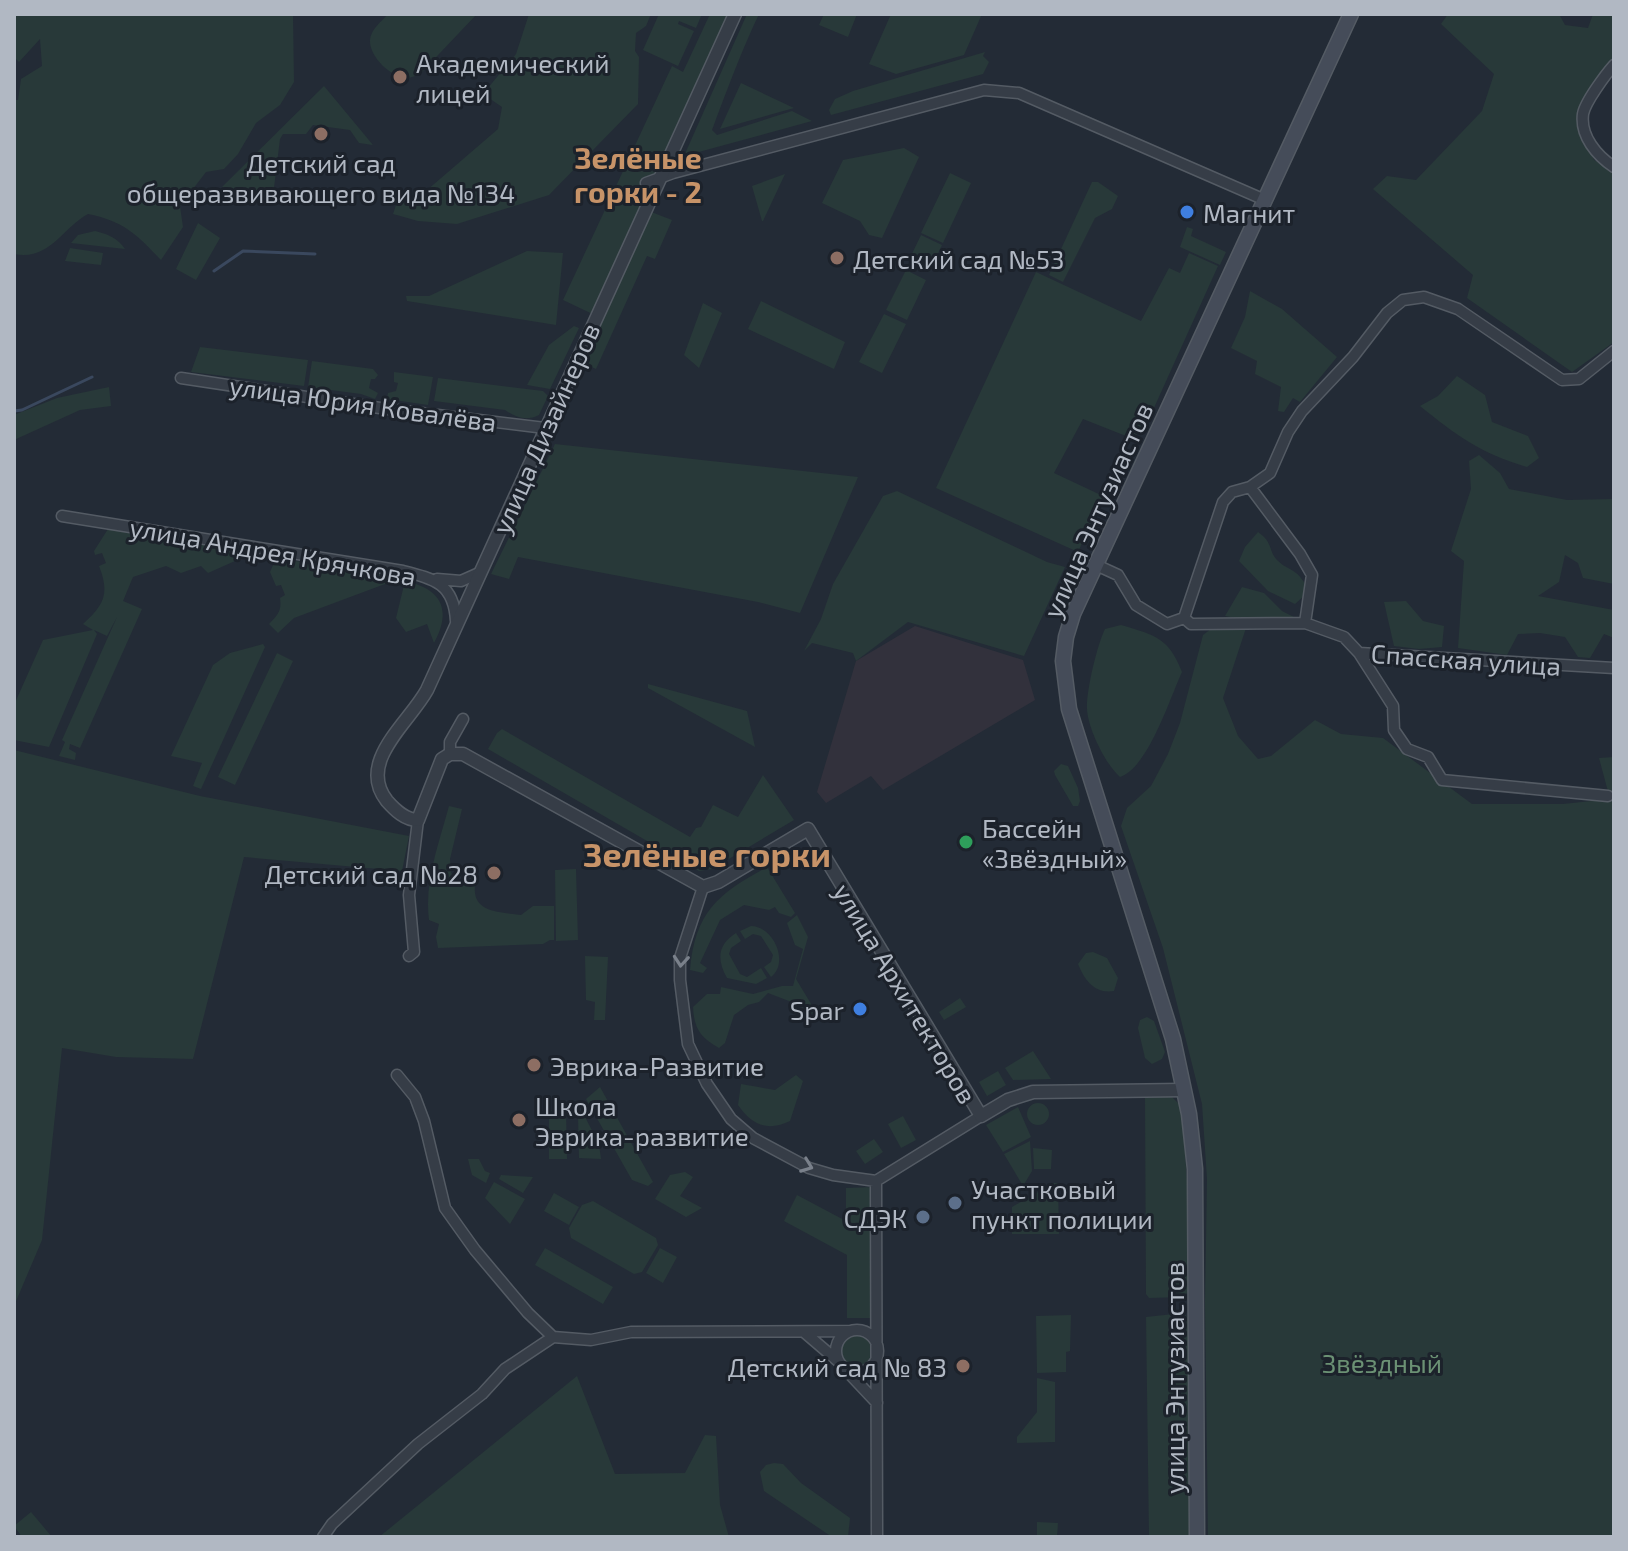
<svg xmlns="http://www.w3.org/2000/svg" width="1628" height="1551" viewBox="0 0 1628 1551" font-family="'Exo 2',sans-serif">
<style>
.medical{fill:#32313c}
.green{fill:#283939}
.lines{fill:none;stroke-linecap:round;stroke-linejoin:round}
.stream{stroke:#3a485e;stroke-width:3}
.minor-casing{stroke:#545b64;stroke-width:13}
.tertiary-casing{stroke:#545b64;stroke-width:15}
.secondary-casing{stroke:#545b64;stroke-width:17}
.minor{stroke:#363d47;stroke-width:10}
.tertiary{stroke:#363d47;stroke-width:12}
.secondary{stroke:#454c59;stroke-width:14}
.oneway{stroke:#7a818b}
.education-dot{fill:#8d6e63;stroke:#1c222b;stroke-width:3}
.shop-dot{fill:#3f7fe0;stroke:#1c222b;stroke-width:3}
.leisure-dot{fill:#2e9e5b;stroke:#1c222b;stroke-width:3}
.service-dot{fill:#5c6f8a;stroke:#1c222b;stroke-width:3}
.labels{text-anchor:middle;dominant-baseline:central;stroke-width:6;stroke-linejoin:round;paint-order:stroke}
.poi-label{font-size:26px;fill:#b1b8c3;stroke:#1c222b;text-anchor:start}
.street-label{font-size:26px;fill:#b1b8c3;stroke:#1c222b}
.park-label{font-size:26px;fill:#6b9174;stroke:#1c222b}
.quarter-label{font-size:30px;font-weight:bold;fill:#c79368;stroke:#1c222b}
.district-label{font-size:34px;font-weight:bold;fill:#c79368;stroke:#1c222b}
</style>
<rect width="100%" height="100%" fill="#232b36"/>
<!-- medical -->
<path class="medical" d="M915 626 1023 660 1035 700 883 790 871 776 826 803 817 792 856 661Z"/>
<!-- green -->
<path class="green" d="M14 14H293L294 82 280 105 256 123 238 154 224 169 206 172 180 206 183 227 161 260C137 235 124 221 88 214 62 228 50 261 14 254V100H18L21 79 42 66 40 39 19 62 14 57Z
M388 14H477L421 73C417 75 413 77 409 78 392 79 369 57 370 40 371 29 381 22 388 14Z
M529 14H651L646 26 636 33 635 51 639 57 638 104 549 195 457 224 418 221 393 214 399 196 426 191 498 129 502 107 483 94 516 54Z
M659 14H702L696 28 679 21 678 24 694 31 678 66 643 50Z
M710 14H729L641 208 672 220 655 259 647 256 596 369 583 363 603 319 563 300 672 66 683 72Z
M747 14H759C741 52 727 90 712 130L717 135 792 111 812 121 684 156Z
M824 14H857L848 37 819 25Z
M891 14H982L964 55 896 74 869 64Z
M1448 14H1559L1565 25 1588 28 1593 14H1614V61L1587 99 1577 119 1594 160 1614 171V342L1572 372 1467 298 1473 275 1373 189 1387 176 1416 180 1482 111 1494 74 1441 24Z
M985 52 983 56 989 62 983 74 831 115 829 110 835 99 853 91Z
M741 83 794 108 720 129Z
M324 86 373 145 359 143 350 130 313 125 306 134H283L280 139 273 196 222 187Z
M904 148 919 157 882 238 869 235 860 221 822 203 843 160Z
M950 173 971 183 943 243 921 233Z
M785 174 763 221H762L752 186Z
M1092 182H1098L1118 196 1112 209 1095 218 1063 282 1049 275Z
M198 223 220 238 196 280 176 269Z
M1187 227 1193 229 1191 236 1226 252 1220 265 1180 247Z
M95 231C107 234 118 238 125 249L71 243 78 235Z
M921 235 942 245 929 272 909 260Z
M70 248 103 253 101 265 65 261Z
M527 251 563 253 556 325 407 301 406 296H429Z
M1189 253 1218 266 1144 430 1131 438 1083 419 1054 473 1103 496 1078 552 936 488 1036 272 1141 321 1169 268 1180 273Z
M906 270 926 280 907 320 886 310Z
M1250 291 1282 309 1337 357 1300 402 1293 398 1284 412 1278 411 1281 387 1255 374 1257 361 1231 348 1245 317Z
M761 301 845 342 834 369 748 329Z
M703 303 722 313 699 368 684 355Z
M884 314 906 324 882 373 859 362Z
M574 326 579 328 550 389 527 385 549 345Z
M200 347 308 360 304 386 191 372Z
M312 361 373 369 378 375 375 379H371L369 388 378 393 375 399 361 394 308 387Z
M394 372 433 377 428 405 387 399 388 393 396 391 398 383 394 382Z
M1457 376 1485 395 1492 422 1528 436 1539 458 1527 467C1480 453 1457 436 1420 406L1438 396Z
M438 378 543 391 548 396 539 415C527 421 516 418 505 410L434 401Z
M109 387 111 406 80 410 14 440V415L57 398Z
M555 444 858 477 800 613 758 602 518 557 509 579 491 574Z
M1479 455 1500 473 1509 489 1567 500 1614 499V584L1583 578 1578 563 1565 555 1559 582 1538 596 1614 610V638L1604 634 1590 658 1578 657 1565 637 1540 633 1518 634 1507 655 1458 648 1464 561 1451 551 1471 489 1469 461Z
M897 491 1047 562 1065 567 1024 656 908 622 856 661 853 653 812 643 804 651 821 619 833 584 883 496Z
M108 529 253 553 208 573 201 566 181 573 166 566 133 577 123 601 142 609 80 748 70 744 69 749 76 753 75 760 59 756 65 742 62 740 117 617 107 636 94 630 97 634 49 747 14 740V705L43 640 93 630 83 624C104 605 110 594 99 566L106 563 102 553 95 555 94 551Z
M1258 532C1273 542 1268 550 1277 560 1289 572 1295 566 1307 587L1304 596 1295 604 1268 591 1239 561 1245 547Z
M276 558 385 575 391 578V585L385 584 294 618 278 633 269 624C278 615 282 610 280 598L285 595 281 585 276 586 270 572Z
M405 581C442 589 452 610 434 643L427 624 406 632 396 618Z
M1242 587 1264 593 1282 611 1296 618 1251 621 1225 616Z
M1406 601 1423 621 1444 626 1442 647 1419 649 1394 646 1384 602Z
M1121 625C1155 635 1169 638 1182 672 1170 698 1148 768 1120 777 1106 765 1088 729 1087 709 1086 692 1097 645 1105 629Z
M1246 628 1223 698 1238 736 1258 759 1271 756 1315 720 1341 734 1383 738 1472 804H1563L1610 799 1599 758 1614 757V1537H1208L1205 1302 1207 1179 1202 1104 1163 948 1121 826 1127 808 1151 786 1168 754 1180 723 1203 635 1211 629Z
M263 644 265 647 201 789 193 786 202 763 171 756 213 665 230 653Z
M277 653 293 661 235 785 218 777Z
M648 684 747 711 755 747 648 688Z
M502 729 690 837 696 828 701 827 713 805 738 817 763 775 794 820 712 869 699 871 488 749 497 733Z
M14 750 200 796 409 836 402 871 244 857 193 1059 116 1057 62 1048 42 1240 14 1306Z
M1061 764 1068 766 1078 788 1080 801 1078 806H1073L1055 775 1054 771Z
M449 806 462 809 450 859 451 873 463 883 475 886C472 913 500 912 521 915L533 906H554V940H550L543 944 438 948 436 937 439 924 429 920C424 882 439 843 449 806Z
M767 867 795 913 791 917 779 913 775 907 769 910 744 905 720 920 700 963 707 968 703 973 690 970C695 911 719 893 767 867Z
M576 869 578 940 556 941 555 870Z
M797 915 808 937 796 979 816 1012 807 1016 802 1006 768 993 759 1002 748 1005 734 1015 725 1043 719 1048C701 1038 694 1029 693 1007L707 994H720L721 987 753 994 782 986H793L803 949 795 945 787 923Z
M751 926C773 926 790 962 771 977L764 967 771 962 773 955 761 936 753 934 745 939 740 931Z
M736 933 741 941 731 948 729 954 740 974 747 977 761 968 767 978 756 984 727 978C717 960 717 945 736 933Z
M1093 952 1107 958 1118 978 1114 991C1095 994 1085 981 1078 964L1086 953Z
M585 956 608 957 605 1020H594L595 1002 586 1000Z
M960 998 966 1007 944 1020 939 1012Z
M1147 1017 1154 1021 1165 1052 1162 1059 1152 1064 1145 1058 1138 1028 1140 1020Z
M1033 1051 1051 1079 1013 1080 1005 1068Z
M998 1071 1006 1085 987 1096 979 1082Z
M796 1075 803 1081 790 1121C767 1132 752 1125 738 1105L741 1084 775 1090Z
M600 1087 653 1182 648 1186 632 1180 586 1099Z
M1147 1096H1171L1182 1107 1188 1196 1190 1290 1183 1297 1149 1298 1146 1294 1145 1098Z
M1027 1114a11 11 0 1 1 22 0a11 11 0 1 1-22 0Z
M1018 1107 1031 1137 1003 1152 986 1125Z
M549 1110H566L567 1159H549Z
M578 1115H584L599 1144 601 1159 579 1158Z
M903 1116 916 1140 901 1148 888 1124Z
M874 1139 883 1152 865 1164 856 1151Z
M1030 1141 1032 1171 1023 1186 1004 1154Z
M1033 1148 1052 1150 1051 1169H1034Z
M468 1159H479L485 1171 490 1173 486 1183 472 1175Z
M685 1172 693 1177 680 1196 702 1208 686 1217 655 1199 670 1175Z
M501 1175 533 1177 523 1193 499 1179Z
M494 1182 525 1199 510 1224 485 1198Z
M1054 1183H1058L1059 1234H1012V1207Z
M873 1187 874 1318H847V1255L784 1221 797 1195 846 1221V1188Z
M554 1193 579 1207 569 1225 544 1211Z
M593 1201 656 1238 658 1245 642 1272 634 1274 571 1238 569 1228 582 1205Z
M545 1248 613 1287 603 1304 535 1265Z
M660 1248 677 1257 663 1283 646 1273Z
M1183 1313 1189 1318 1191 1478 1189 1537H1149L1146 1317Z
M1071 1315 1070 1351 1066 1352V1372L1037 1373 1036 1316Z
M841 1351a16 16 0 1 1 32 0a16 16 0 1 1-32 0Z
M577 1376 615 1474 685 1473 705 1435 716 1436 720 1505 729 1537H379Z
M1037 1378 1055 1382V1442L1017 1443V1437L1037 1412Z
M774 1463 783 1464 801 1483 850 1518 848 1537H832L764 1491 760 1472 766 1465Z
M31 1512 52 1537H22L14 1526Z
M1037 1522 1058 1523 1057 1537H1037Z"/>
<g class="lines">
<!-- stream -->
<path class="stream" d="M214 271 243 251 315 254
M14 411 22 410 92 377"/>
<defs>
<path id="minor" d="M1614 65C1606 74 1585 102 1583 114 1580 136 1597 156 1614 167
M646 183 673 173 984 90 1019 93 1265 200
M181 378 380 408 545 428
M1250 487 1300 554 1312 575 1305 623
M62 516 403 571C435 579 454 584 456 621
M1094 564 1118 575 1136 605 1167 624 1184 618 1223 502 1232 492 1250 487 1270 473 1288 432 1302 411 1353 357 1387 313 1403 300 1424 297 1458 309 1562 380 1579 379 1614 351
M437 579 461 581 479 573
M1184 618 1191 624 1305 623 1344 637 1359 653 1614 668
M1359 653 1393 706 1394 730 1407 749 1428 757 1442 780 1608 796
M450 754V742L463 719
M703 887 680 958V980L688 1044 707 1084 731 1119 753 1138 809 1168 833 1175 876 1181 981 1116
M409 956 414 952 409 895 418 820
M397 1075 415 1097 424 1121 445 1208 475 1250 528 1313 553 1337
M876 1181 877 1537
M836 1351a21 21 0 1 1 42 0a21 21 0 1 1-42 0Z
M804 1332 839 1362
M845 1369 877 1403
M323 1537 332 1524 418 1444 482 1394 505 1369 553 1337 591 1340 631 1332 850 1331"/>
<path id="tertiary" d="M735 14 427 690C409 723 356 762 387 801 395 810 405 820 418 820L442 759 450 754H463L703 887 718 882 808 829 981 1116 1008 1100 1033 1092 1183 1090"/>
<path id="secondary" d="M1197 1537 1195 1169 1189 1114 1173 1039 1069 709 1063 661 1066 637 1073 614 1351 14"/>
</defs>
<!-- minor casing -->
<use href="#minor" class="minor-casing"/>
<!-- tertiary casing -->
<use href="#tertiary" class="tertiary-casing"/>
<!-- secondary casing -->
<use href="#secondary" class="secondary-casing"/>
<!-- minor -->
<use href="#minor" class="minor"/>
<!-- tertiary -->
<use href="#tertiary" class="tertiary"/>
<!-- secondary -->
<use href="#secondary" class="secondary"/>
</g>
<!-- one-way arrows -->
<defs><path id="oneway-chevron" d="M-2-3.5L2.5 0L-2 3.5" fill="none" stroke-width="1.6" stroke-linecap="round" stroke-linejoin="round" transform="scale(2)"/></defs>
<g class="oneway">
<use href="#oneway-chevron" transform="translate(681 961) rotate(95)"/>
<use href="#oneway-chevron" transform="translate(807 1166) rotate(21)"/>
</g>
<!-- markers -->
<g class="education-dot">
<circle cx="400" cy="77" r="8"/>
<circle cx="321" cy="134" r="8"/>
<circle cx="837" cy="258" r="8"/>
<circle cx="494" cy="873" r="8"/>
<circle cx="534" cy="1065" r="8"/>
<circle cx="519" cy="1120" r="8"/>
<circle cx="963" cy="1366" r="8"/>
</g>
<g class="shop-dot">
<circle cx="1187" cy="212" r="8"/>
<circle cx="860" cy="1009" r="8"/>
</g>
<circle class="leisure-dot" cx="966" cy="842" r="8"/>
<g class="service-dot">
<circle cx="955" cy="1203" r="8"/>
<circle cx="923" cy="1217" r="8"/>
</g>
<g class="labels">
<!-- poi labels -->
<g class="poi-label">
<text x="416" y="62">Академический<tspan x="416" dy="30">лицей</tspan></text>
<text x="321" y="162" text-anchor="middle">Детский сад<tspan x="321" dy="30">общеразвивающего вида №134</tspan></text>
<text x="1203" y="212">Магнит</text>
<text x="853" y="258">Детский сад №53</text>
<text x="982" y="827">Бассейн<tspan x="982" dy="30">«Звёздный»</tspan></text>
<text x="478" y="873" text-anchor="end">Детский сад №28</text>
<text x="844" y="1009" text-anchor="end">Spar</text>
<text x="550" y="1065">Эврика-Развитие</text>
<text x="535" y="1105">Школа<tspan x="535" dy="30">Эврика-развитие</tspan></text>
<text x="971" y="1188">Участковый<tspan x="971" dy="30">пункт полиции</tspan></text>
<text x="907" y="1217" text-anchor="end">СДЭК</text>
<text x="947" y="1366" text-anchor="end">Детский сад № 83</text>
</g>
<!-- street labels -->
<g class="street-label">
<text transform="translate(363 403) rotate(8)">улица Юрия Ковалёва</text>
<text transform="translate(545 428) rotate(-66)">улица Дизайнеров</text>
<text transform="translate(1097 510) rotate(-66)">улица Энтузиастов</text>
<text transform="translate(273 551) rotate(10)">улица Андрея Крячкова</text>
<text transform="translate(1466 659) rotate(4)">Спасская улица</text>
<text transform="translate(906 993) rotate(59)">улица Архитекторов</text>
<text transform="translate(1173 1378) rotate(-90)">улица Энтузиастов</text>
</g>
<!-- park labels -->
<g class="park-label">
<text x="1382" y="1362">Звёздный</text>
</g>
<!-- quarter labels -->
<g class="quarter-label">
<text x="638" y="157">Зелёные<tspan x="638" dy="34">горки - 2</tspan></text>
</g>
<!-- district labels -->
<g class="district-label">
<text x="707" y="853">Зелёные горки</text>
</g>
</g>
<!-- border -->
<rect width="1628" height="1551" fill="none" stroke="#b1b8c3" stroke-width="32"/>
</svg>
